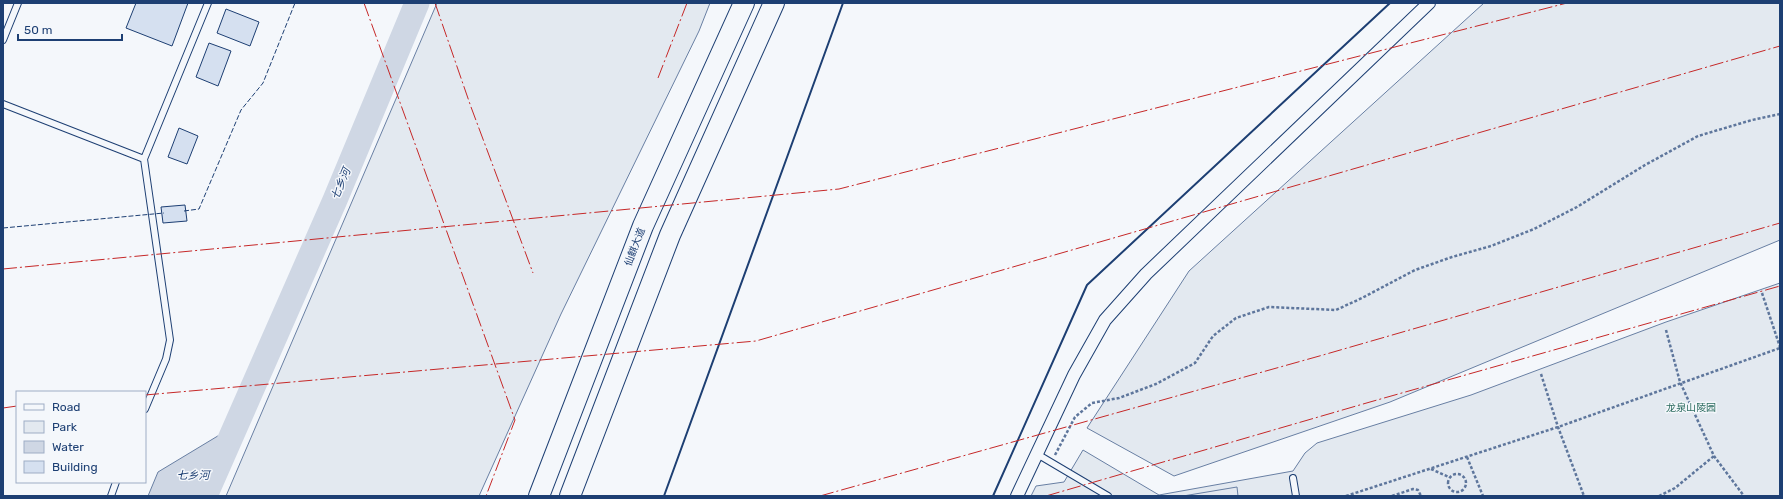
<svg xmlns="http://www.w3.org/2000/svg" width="1783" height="499" viewBox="0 0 1783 499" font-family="Rubik,'Noto Sans SC',sans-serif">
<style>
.green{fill:#e3e9f0;stroke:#687fa3}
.parking{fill:#e3e8f0;stroke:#687fa3}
.water{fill:#cfd7e4;stroke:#687fa3}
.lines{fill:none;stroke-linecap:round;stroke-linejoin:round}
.river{stroke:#cfd7e4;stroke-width:25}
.building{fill:#d5e0f0;stroke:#1d3f73}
.service-casing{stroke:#1d3f73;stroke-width:8}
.minor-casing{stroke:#1d3f73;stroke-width:14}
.primary-casing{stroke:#1d3f73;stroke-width:22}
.path{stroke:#5e769c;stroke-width:2.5;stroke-dasharray:3 2;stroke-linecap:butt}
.service{stroke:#f4f7fb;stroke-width:6}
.minor{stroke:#f4f7fb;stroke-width:12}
.primary{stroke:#f4f7fb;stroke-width:20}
.fence{stroke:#1d3f73;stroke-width:1;stroke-dasharray:5 2;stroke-linecap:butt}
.wall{stroke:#1d3f73;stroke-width:2}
.power{stroke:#c62828;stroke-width:1;stroke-dasharray:14 3 2 3;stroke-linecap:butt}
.labels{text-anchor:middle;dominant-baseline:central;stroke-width:3;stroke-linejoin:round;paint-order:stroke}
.street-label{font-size:10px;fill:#1d3f73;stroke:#f4f7fb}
.park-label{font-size:10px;fill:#2c6c60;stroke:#f4f7fb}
.water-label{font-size:11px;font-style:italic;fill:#1d3f73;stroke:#f4f7fb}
</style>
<rect width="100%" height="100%" fill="#f4f7fb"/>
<!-- green -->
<path class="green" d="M437 3H710L699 31 561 314 479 496H226Z
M1484 3H1780V240L1390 402 1174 476 1087 428 1189 271Z
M1780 283V496H1031L1036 486 1064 482 1083 450 1159 495 1293 471 1305 453 1317 443 1471 395 1666 322Z"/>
<!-- parking -->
<path class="parking" d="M1237 487 1238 496H1183Z"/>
<!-- water -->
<path class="water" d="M236 425 205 496H148L158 472Z"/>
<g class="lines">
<!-- river -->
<path class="river" d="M205 496 335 200 417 3"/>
</g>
<!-- building -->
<path class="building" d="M136 3H188L172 46 126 28Z
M226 9 259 22 250 46 217 33Z
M209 43 231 51 218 86 196 77Z
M179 128 198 136 187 164 168 157Z
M185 205 187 221 163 223 161 207Z"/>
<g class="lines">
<defs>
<path id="service" d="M3 40 18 3
M3 104 144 159
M145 409 166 359 170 340 144 159 208 3
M1037 454 1108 496
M1293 478 1296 496
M111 496 116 482"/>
<path id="minor" d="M1017 496 1074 375 1105 320 1146 274 1429 3"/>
<path id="primary" d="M539 496 643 226 744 3
M570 496 670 235 774 3"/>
</defs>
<!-- service casing -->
<use href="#service" class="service-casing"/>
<!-- minor casing -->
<use href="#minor" class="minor-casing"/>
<!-- primary casing -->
<use href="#primary" class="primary-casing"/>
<!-- path -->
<path class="path" d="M1762 293 1780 347
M1666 330 1680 382 1714 456 1744 496
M1541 374 1558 427 1584 496
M1055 455 1075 417 1092 403 1119 398 1156 384 1195 363 1213 336 1236 318 1269 307 1336 310 1362 298 1415 270 1452 257 1491 246 1534 229 1577 207 1645 165 1698 136 1752 120 1780 114
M1467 457 1483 496
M1431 469 1449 477
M1448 483a9 9 0 1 1 18 0a9 9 0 1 1-18 0Z
M1346 496 1558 427 1780 348
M1392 496 1413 489 1418 490 1421 496
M1659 496 1675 488 1714 456"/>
<!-- service -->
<use href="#service" class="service"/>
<!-- minor -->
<use href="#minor" class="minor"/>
<!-- primary -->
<use href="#primary" class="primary"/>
<!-- fence -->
<path class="fence" d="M184 211 199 209 241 110 263 83 295 3
M3 228 164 213"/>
<!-- wall -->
<path class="wall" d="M664 496 843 3
M993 496 1087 285 1390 3"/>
<!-- power -->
<path class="power" d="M364 3 515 420 486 496
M435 3 471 107 533 273
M658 78 687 3
M3 269 839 189 1567 3
M145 395 756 341 1780 46
M3 408 17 406
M820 496 1323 355 1780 223
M1046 496 1370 402 1780 286"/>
</g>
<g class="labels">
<!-- street labels -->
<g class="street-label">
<text transform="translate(635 247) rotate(-69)">仙麒大道</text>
</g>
<!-- park labels -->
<g class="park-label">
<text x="1691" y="408">龙泉山陵园</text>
</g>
<!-- water labels -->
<g class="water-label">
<text transform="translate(341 184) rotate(-67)">七乡河</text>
<text x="193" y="475">七乡河</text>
</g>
</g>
<!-- border -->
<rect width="1783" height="499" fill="none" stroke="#1d3f73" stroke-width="8"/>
<!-- legend -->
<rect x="16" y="391" width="130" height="92" fill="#f4f7fb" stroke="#9eadc5"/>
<rect x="24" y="404" width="20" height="6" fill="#f4f7fb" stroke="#9eadc5"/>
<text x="52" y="411" font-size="12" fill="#1d3f73">Road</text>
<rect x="24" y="421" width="20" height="12" fill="#e3e9f0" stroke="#9eadc5"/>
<text x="52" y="431" font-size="12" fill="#1d3f73">Park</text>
<rect x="24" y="441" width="20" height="12" fill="#cfd7e4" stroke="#9eadc5"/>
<text x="52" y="451" font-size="12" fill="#1d3f73">Water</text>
<rect x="24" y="461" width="20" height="12" fill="#d5e0f0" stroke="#9eadc5"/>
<text x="52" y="471" font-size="12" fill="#1d3f73">Building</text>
<!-- scale -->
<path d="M18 34v6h104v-6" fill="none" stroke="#1d3f73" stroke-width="2"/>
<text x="24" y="34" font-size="12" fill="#1d3f73" stroke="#f4f7fb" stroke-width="3" paint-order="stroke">50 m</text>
</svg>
